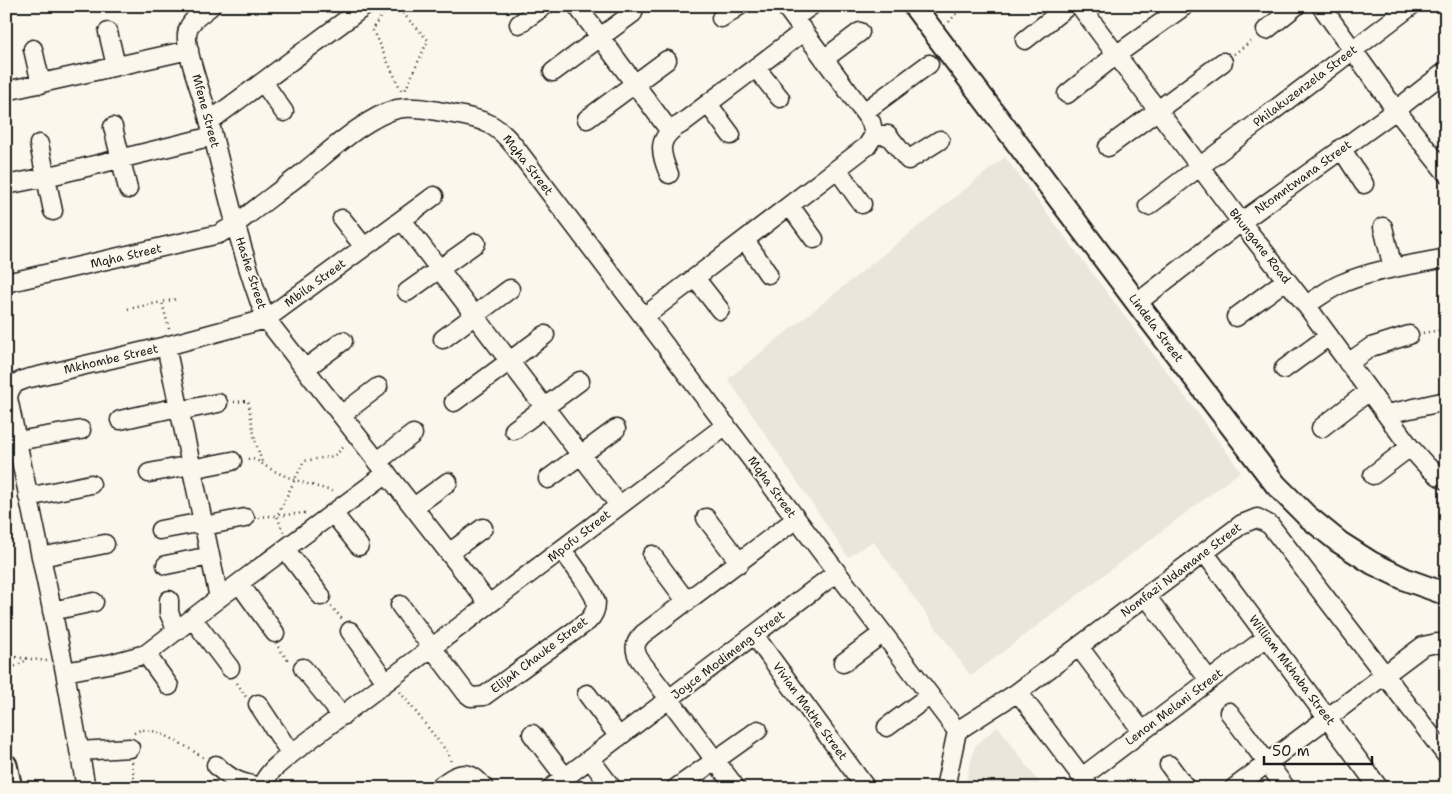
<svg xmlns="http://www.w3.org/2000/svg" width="1452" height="794" viewBox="0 0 1452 794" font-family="'Shantell Sans',sans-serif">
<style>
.built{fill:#eae6dc}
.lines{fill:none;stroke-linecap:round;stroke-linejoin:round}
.minor-casing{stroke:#1c1c1c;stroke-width:21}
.tertiary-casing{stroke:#1c1c1c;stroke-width:25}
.path{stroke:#1c1c1c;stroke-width:2.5;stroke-dasharray:1 4;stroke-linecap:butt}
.minor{stroke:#fbf7ec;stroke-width:18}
.tertiary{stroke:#fbf7ec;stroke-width:21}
.labels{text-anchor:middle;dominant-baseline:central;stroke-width:4;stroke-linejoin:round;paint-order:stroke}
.street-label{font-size:12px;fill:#1c1c1c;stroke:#fbf7ec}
</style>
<rect width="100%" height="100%" fill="#fbf7ec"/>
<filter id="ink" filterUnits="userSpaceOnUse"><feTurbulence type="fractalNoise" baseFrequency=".02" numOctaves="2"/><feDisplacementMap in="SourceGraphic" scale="10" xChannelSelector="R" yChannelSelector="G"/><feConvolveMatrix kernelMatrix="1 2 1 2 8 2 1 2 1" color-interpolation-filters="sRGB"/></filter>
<g filter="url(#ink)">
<!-- built -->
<path class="built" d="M1005 157 1241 471 971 676 873 541 848 557 728 379Z
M998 726 1043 788H964L975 746Z"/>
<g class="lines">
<defs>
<path id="minor" d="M211 6C202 14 188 21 187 34 185 53 204 99 209 120 226 187 241 254 266 319L489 604
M577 6 669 130
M1080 6 1241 222 1306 305 1410 447C1421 459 1431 473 1446 480
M1321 6 1396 110 1446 173
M721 18 739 6
M794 18 811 6
M519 24 544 6
M1266 30 1296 6
M108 32 116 66
M1025 40 1068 6
M33 49 41 84
M824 59 860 32
M756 68 780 98
M553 72 633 13
M263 82 284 112
M6 91 189 50
M1067 94 1116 55 1183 7
M708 104 731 135
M864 112 929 64
M587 119 667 60
M210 121 365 6
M113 127 128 189
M874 135H888L908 160 940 140
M39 144 53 211
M1108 147 1223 62
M1341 148 1364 184
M837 169 862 204
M669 174C659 151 657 137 681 124L804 31
M6 185 46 177 213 136
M790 206 814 239
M1148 206 1411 6
M342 219 364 247
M402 220 619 505
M1383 227 1393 268
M745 240 768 274
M695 278 720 310
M6 283 219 234 236 224C259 206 282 189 305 171 330 151 366 117 397 109 414 105 436 111 453 114 483 119 496 123 515 147L957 731
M407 292 476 243
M1137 303 1241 222 1396 110 1446 71
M1306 305C1318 298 1330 288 1343 283 1375 269 1412 265 1446 258
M645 316 867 146 874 135 871 122 785 6
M1236 317 1286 280
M443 339 510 289
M166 346 219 598
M1348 363 1371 347 1409 335
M306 368 343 341
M1284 369 1329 336
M454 402 545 335
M179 411 218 403
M1387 414 1446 401
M341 415 378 387
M120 420 178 407
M1321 428 1369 391
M514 430 580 381
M17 441 81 430
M378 461 413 434
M191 469 232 461
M149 473 191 465
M1373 475 1410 447
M548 479 616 429
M28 497 91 484
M414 507 448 482
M333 513 359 546
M706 518 740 563
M204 526 245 518
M160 530 203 522
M285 549 321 596
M1204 552 1379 788
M449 553 483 528
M652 555 687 602
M41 557 105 544
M166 565 210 556
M239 583 275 633
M1146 596 1209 680
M169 600V613L177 631
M400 605 466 693 471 697 484 696 588 621C593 616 596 610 596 603 595 592 569 560 562 549
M52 611 94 602
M193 619 230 668
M350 631 386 682
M754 635 866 788
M1079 647 1142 731
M146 654 169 686
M843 663 883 633
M303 668 342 716
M65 672 113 663 146 654 219 598 387 473
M1018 692 1090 788
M587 694 619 737
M258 704 291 754
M1229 712 1286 788
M887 727 929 696
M957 731 1018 692 1242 524 1257 518 1270 525 1446 755
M532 734 565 777
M79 751 130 748
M590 759 612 788
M216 765C231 780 240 783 261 787
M1169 765 1186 788
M1082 777 1267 637
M86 788 65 672 8 398C10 386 14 383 26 379L166 346 266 319 434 196
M261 788C267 772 279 764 291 754L726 425
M438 788C456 774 468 766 484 788
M551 788 836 573
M676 788 758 730
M736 788 639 659C633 648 635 642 643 634L796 519
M945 788 957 731
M1234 788 1423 646 1437 643 1446 646"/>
<path id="tertiary" d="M914 6 1137 303 1276 485 1307 516 1339 542 1372 563 1407 580 1446 594
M6 765 11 788"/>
</defs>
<!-- minor casing -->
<use href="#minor" class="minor-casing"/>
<!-- tertiary casing -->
<use href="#tertiary" class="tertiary-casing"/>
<!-- path -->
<path class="path" d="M389 6 372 29 402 92
M396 6 428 40 404 93
M949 22 963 6
M1234 54 1254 39
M128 309 162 302
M169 329 162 302 177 299
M1423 333 1446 329
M234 402 248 401 255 440 262 462
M248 459C257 458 261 464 269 468 290 480 312 485 335 492
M259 517 306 513
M283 532 277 516 304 461 334 456 345 446
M331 606 342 619
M278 647 290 663
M6 656 47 661
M6 671 27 660
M237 683 246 697
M400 692 448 753 451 762
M134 733C137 732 139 730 142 730 159 728 190 749 204 758
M132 762 135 788"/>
<!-- minor -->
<use href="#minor" class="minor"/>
<!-- tertiary -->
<use href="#tertiary" class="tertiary"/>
</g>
</g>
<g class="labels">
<!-- street labels -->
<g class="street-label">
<text transform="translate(1305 86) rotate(-37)">Philakuzenzela Street</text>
<text transform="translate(206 111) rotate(75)">Mfene Street</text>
<text transform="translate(528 165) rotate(52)">Mqha Street</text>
<text transform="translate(1303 177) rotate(-36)">Ntomntwana Street</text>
<text transform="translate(1260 246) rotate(52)">Bhungane Road</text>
<text transform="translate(126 256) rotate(-13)">Mqha Street</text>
<text transform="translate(251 273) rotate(72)">Hashe Street</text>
<text transform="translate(315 283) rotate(-36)">Mbila Street</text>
<text transform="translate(1156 328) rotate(53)">Lindela Street</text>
<text transform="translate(111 359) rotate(-13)">Mkhombe Street</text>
<text transform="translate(772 487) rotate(54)">Mqha Street</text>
<text transform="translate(579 536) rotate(-38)">Mpofu Street</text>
<text transform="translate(1181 570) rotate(-37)">Nomfazi Ndamane Street</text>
<text transform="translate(539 655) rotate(-37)">Elijah Chauke Street</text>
<text transform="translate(728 655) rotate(-37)">Joyce Modimeng Street</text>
<text transform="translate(1292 670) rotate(53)">William Mkhaba Street</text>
<text transform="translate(1174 707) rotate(-37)">Lenon Melani Street</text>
<text transform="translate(810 711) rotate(54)">Vivian Mathe Street</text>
</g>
</g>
<!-- margin -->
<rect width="1452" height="794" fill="none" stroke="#fbf7ec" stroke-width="25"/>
<rect x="12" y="12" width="1427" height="769" fill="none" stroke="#1c1c1c" stroke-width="2" filter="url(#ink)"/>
<!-- scale -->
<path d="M1264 756v8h108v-8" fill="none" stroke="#1c1c1c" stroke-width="2.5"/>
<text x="1272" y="756" font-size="15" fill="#1c1c1c" stroke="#fbf7ec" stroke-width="4" paint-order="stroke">50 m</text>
</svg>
